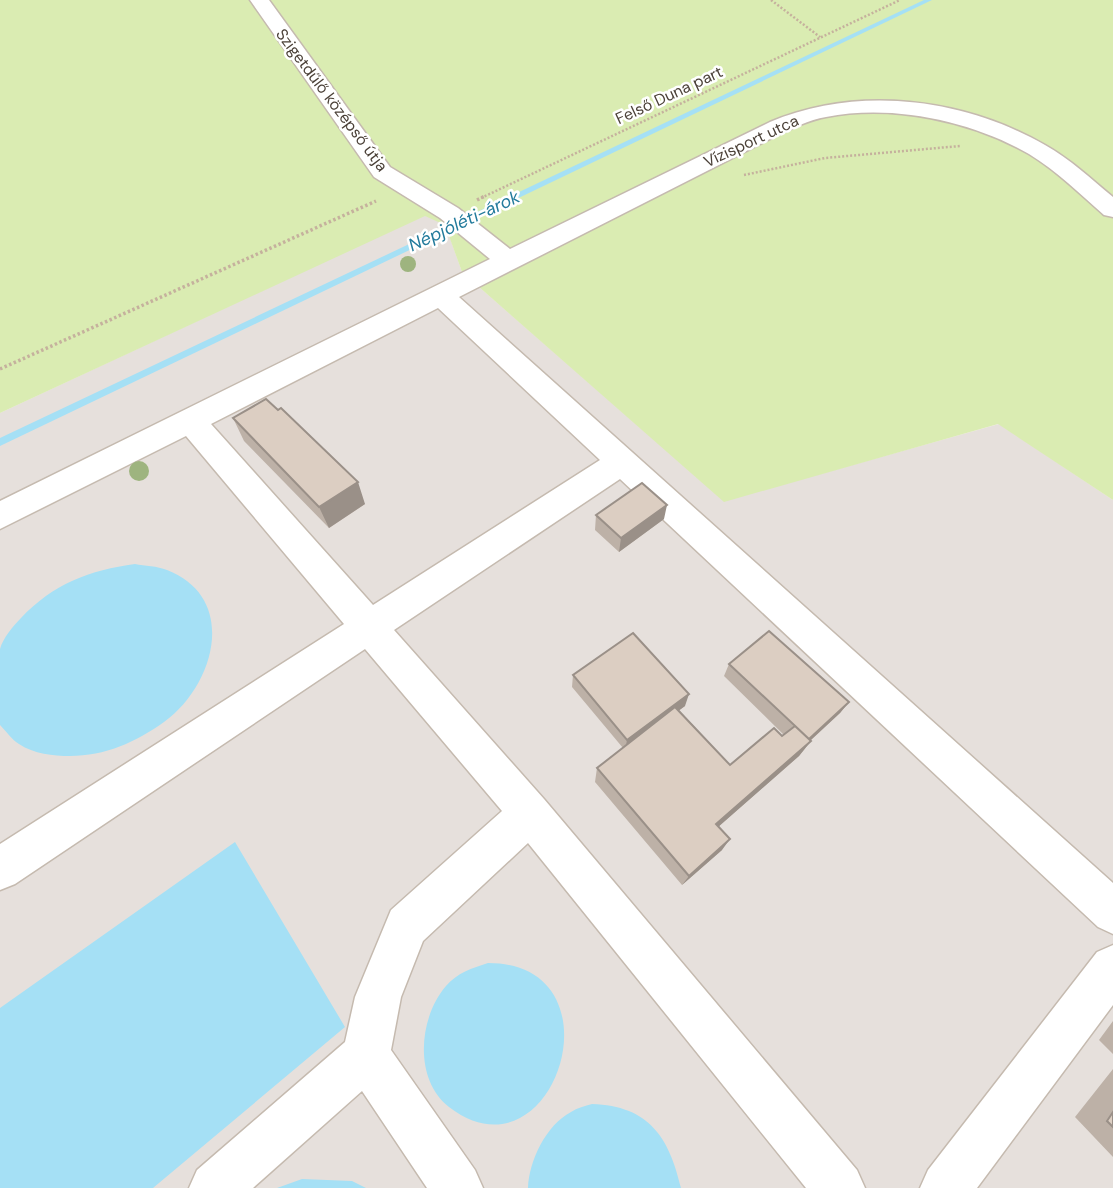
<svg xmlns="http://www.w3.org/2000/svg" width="1113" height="1188" viewBox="0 0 1113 1188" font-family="'DM Sans',sans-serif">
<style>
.industrial{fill:#e6e0dc}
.green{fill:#daecb2}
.water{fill:#a5e0f5}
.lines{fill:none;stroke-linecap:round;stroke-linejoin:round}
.stream{fill:#a5e0f5;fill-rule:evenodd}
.minor-casing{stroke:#c5baaf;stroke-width:3}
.path-far1{stroke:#c5b19d;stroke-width:2.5;stroke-dasharray:2 2;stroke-linecap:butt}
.path{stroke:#c5b19d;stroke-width:3.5;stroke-dasharray:2.5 2.5;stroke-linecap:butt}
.minor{fill:#fff;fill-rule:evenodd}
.tree{fill:#9eb47f}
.wall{fill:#bdb1a7}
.shaded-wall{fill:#9a9088}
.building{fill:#dccec2;stroke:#9a9088;stroke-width:2}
.labels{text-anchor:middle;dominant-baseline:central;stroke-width:5;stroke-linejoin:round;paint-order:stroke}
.far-street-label{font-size:16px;fill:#4b4138;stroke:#fff}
.far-water-label{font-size:18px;font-style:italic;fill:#237b9c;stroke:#fff}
</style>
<rect width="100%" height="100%" fill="#f6f1eb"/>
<!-- industrial -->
<path class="industrial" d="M424 215 445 224 462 272 724 501 999 424 1113 500V1188H0V413Z"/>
<!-- green -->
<path class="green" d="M0 0H1113V500L998 424 724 502 462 272 445 225 425 216 0 413Z"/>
<!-- water -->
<path class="water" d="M135 564C145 566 157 566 167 570 239 598 215 685 164 722 136 742 105 756 70 756 53 756 34 754 19 744 12 740 6 731 0 725 0 705 0 667 0 649 3 638 13 626 21 618 53 584 90 570 135 564Z
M235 842 345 1027 153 1188H0V1008Z
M488 963C626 963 554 1188 449 1107 413 1079 419 1017 446 986 457 973 472 968 488 963Z
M592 1104C649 1106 669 1137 681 1188H528C529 1161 546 1125 571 1112 577 1108 585 1106 592 1104Z
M302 1179 352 1181 366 1188H277Z"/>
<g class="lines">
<!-- stream -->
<path class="stream" d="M924 0H932L0 446V438Z"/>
<defs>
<path id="minor" d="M250 0H269L390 167 458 208 510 249 770 122C858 85 963 98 1045 145 1070 159 1091 179 1113 197V217L1104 215C1080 194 1057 171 1029 154 971 121 893 104 826 117 809 120 792 128 776 136L459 297 1113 883V934L1098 927 620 479 394 630 544 799 857 1170 865 1188H806L528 843 423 941 401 997 391 1050 475 1170 483 1188H427L362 1091 253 1188H189L197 1170 345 1042 355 997 391 910 502 811 365 649 15 884 0 890V844L344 624 186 436 0 529V501L490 259 440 218 374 177ZM438 308 600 460 373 605 211 424Z
M1113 945V1005L977 1188H920L928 1170 1097 952Z"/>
</defs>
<!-- minor casing -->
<use href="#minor" class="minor-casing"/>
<!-- path-far1 -->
<path class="path-far1" d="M771 0 820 37
M744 175 825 158 960 146
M481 198 900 0"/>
<!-- path -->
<path class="path" d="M477 200 485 196
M0 369 376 201"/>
<!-- minor -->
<use href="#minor" class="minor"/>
</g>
<!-- trees -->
<g class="tree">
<circle cx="408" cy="264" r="8"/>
<circle cx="139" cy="471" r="10"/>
</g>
<!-- wall -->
<path class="wall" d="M233 418 365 504 329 528 244 441Z
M596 515 664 519 619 552 595 530Z
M729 664 849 702 840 713 810 741H811L799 756 719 826 722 850 682 885 595 782 597 768 623 748 572 687 573 675 685 706 679 710 730 765 784 735 724 676Z
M1113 1021V1054L1099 1040Z
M1113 1069V1157L1075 1117Z"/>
<!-- shaded-wall -->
<path class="shaded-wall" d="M358 482 365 504 329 528 319 507Z
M667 505 664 519 619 552 621 538Z
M689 694 685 706 625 751 627 740Z
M849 702 840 713 800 750 808 740Z
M811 741 799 756 709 835 716 824Z
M730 839 722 850 682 885 689 876Z"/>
<!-- building -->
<path class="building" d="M266 399 278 410 281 408 358 482 319 507 233 418Z
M642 483 667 505 621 538 596 515Z
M769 631 849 702 809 739 729 664Z
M633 633 689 694 627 740 573 675Z
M675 707 730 765 774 728 782 736 795 726 811 741 716 824 730 839 689 876 597 768Z
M1113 1112V1127L1107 1121Z"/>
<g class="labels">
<!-- far-street labels -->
<g class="far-street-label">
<text transform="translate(669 95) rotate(-25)">Felső Duna part</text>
<text transform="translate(332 100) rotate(53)">Szigetdűlő középső útja</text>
<text transform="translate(751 141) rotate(-25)">Vízisport utca</text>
</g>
<!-- far-water labels -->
<g class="far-water-label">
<text transform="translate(464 221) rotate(-25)">Népjóléti-árok</text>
</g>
</g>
</svg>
